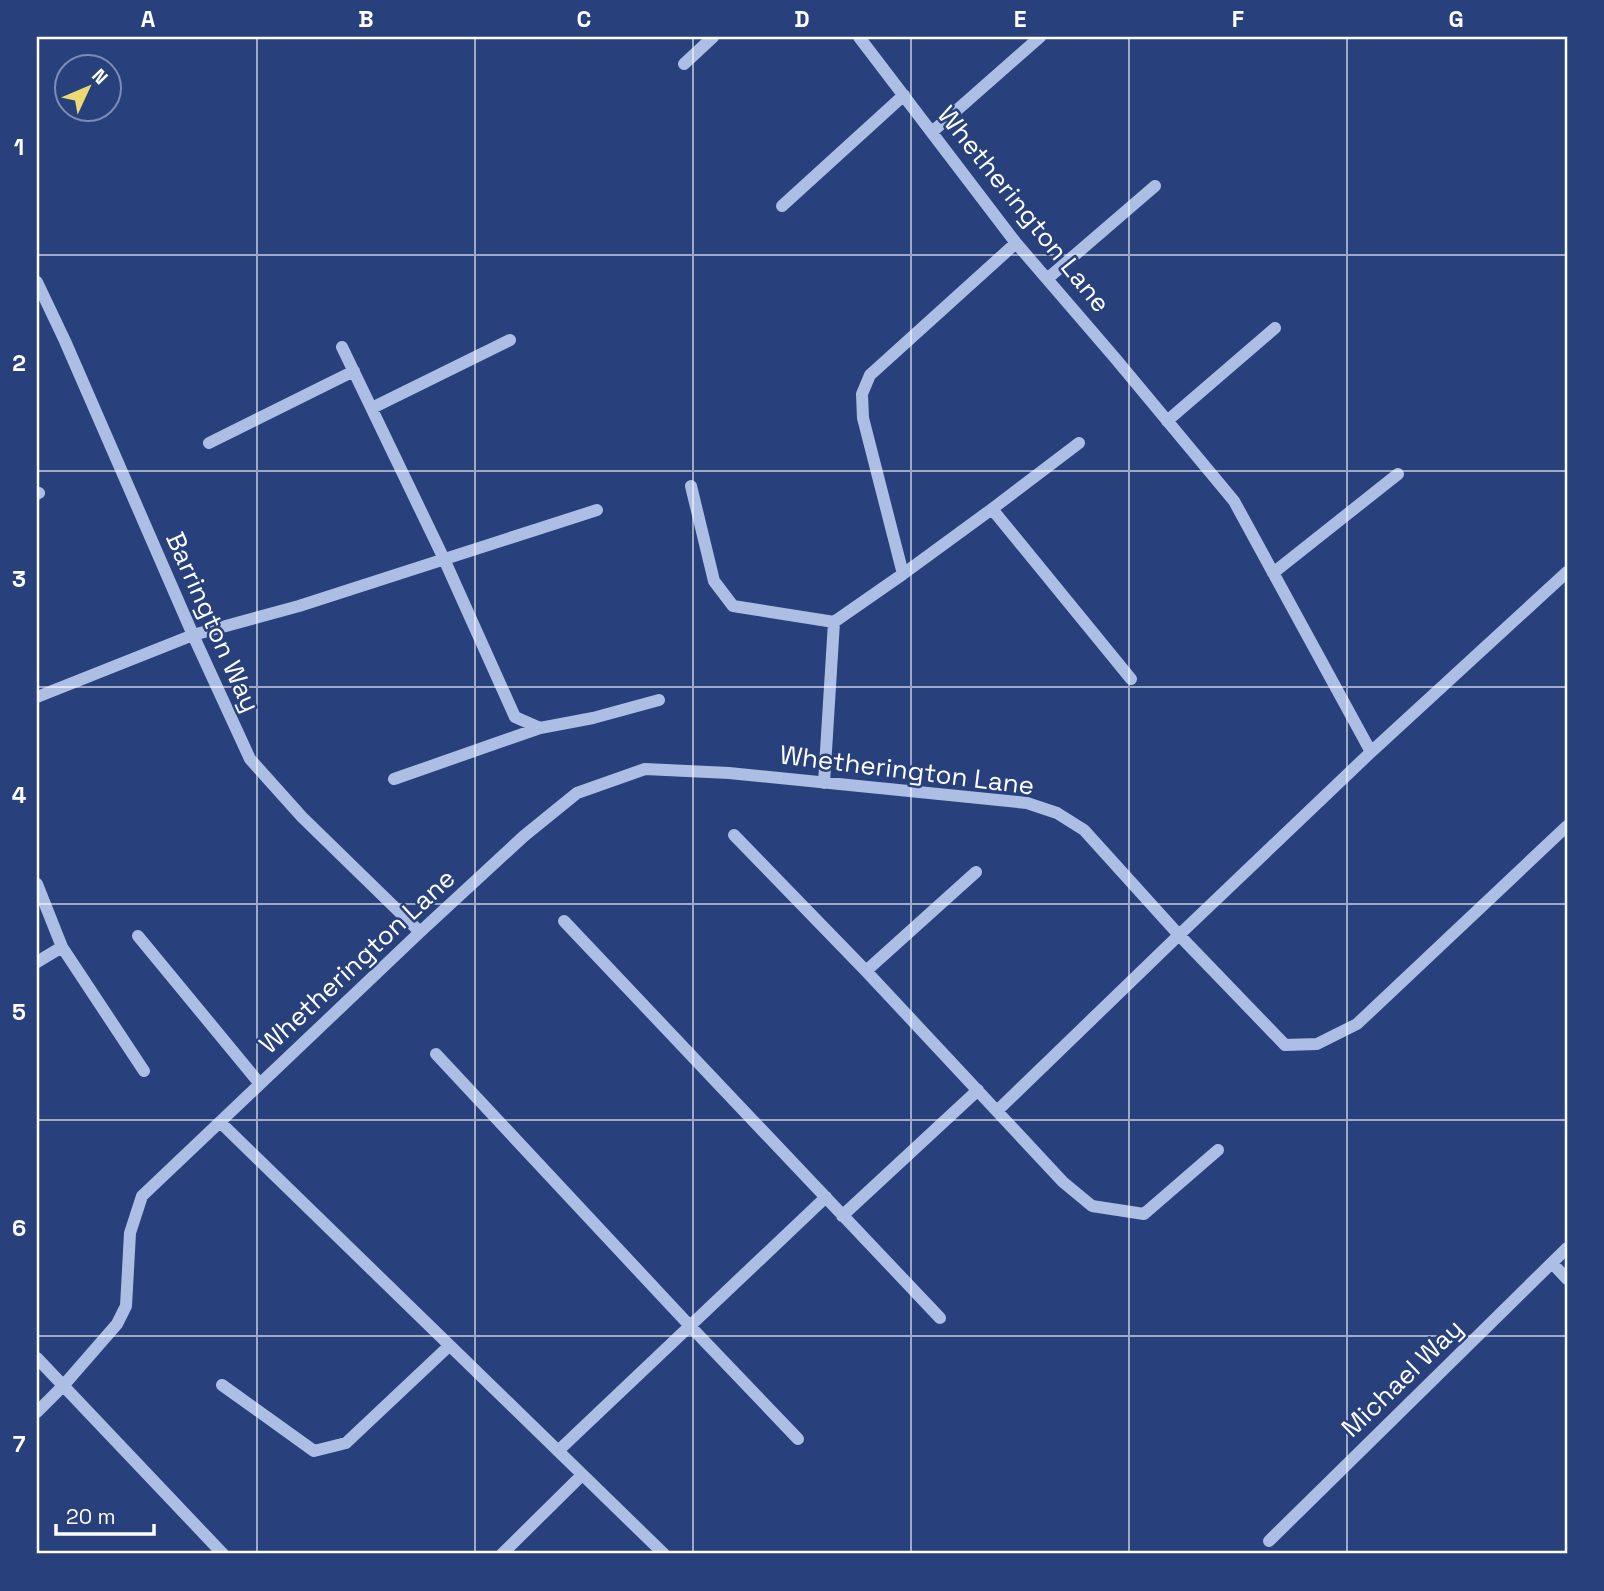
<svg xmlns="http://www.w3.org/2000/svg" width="1604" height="1591" viewBox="0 0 1604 1591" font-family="'Space Grotesk',sans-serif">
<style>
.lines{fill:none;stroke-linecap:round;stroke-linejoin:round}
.minor{stroke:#adbee4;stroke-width:12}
.grid{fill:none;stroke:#fff;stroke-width:2;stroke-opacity:0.55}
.labels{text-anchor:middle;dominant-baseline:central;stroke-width:5;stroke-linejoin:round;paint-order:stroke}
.street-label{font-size:26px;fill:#fff;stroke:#28417d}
.neatline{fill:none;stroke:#fff;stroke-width:2.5}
.grid-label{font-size:23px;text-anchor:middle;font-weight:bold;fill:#fff}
</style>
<rect width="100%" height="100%" fill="#28417d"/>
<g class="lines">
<!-- minor -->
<path class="minor" d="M684 64 713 37
M932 132 1040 37
M782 206 904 95
M1047 279 1155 186
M37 282 65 341 193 635 250 759 302 817 420 932
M342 347 444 559 515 717 540 728 593 718 659 700
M372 408 510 340
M1167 421 1275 328
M209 443 354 371
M691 486 714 581 733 606 834 622
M37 494 39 493
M992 509 1131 679
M1273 573 1398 474
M903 574 992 509 1079 443
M37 697 193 635 299 606 597 510
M1371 752 1567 572
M394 779 540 728
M824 783 834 622 903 574 863 418 862 394 870 375 1016 243
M734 835 866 971 1063 1182 1092 1206 1144 1214 1218 1150
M37 884 62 947 37 962
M564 921 940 1318
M138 936 260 1084
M62 947 144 1071
M866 971 976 872
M436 1054 690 1326 798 1439
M997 1111 1179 935 1285 1045 1317 1044 1357 1024 1567 826
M220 1122 664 1554
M842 1216 978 1090
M1552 1263 1567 1279
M37 1358 223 1554
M222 1385 314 1451 346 1443 449 1346
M37 1412 63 1386 117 1324 126 1306 130 1233 142 1196 420 932 524 836 577 793 645 769 729 773 1027 803 1057 813 1084 830 1179 935 1371 752 1234 501 1115 358 1016 243 859 37
M558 1451 826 1197
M1269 1541 1567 1248
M502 1554 582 1475"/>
</g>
<!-- grid -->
<path class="grid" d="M257 37V1554M475 37V1554M693 37V1554M911 37V1554M1129 37V1554M1347 37V1554M37 255H1567M37 471H1567M37 687H1567M37 904H1567M37 1120H1567M37 1336H1567"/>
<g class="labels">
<!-- street labels -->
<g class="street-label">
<text transform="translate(1024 209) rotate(51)">Whetherington Lane</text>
<text transform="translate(213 622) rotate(66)">Barrington Way</text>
<text transform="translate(907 770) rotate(7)">Whetherington Lane</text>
<text transform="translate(357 961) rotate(-43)">Whetherington Lane</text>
<text transform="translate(1402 1378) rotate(-44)">Michael Way</text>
</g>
</g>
<!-- border -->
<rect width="1604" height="1591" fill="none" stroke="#28417d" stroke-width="77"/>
<!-- north arrow -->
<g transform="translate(88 88) rotate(46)"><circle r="33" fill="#28417d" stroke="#7e8db1" stroke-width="2"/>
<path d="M0-5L12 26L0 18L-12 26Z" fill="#ecd974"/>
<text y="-10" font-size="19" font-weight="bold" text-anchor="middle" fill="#ffffff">N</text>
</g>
<!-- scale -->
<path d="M56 1524v10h98v-10" fill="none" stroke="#ffffff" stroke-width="3.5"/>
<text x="66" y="1524" font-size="21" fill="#ffffff" stroke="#28417d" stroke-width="5" paint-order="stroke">20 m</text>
<rect x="38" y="38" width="1528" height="1514" class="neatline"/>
<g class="grid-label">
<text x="148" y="27">A</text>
<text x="366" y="27">B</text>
<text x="584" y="27">C</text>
<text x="802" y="27">D</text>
<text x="1020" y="27">E</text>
<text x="1238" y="27">F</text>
<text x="1456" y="27">G</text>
<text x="19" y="155">1</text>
<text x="19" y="371">2</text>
<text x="19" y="587">3</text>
<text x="19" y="803">4</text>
<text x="19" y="1020">5</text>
<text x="19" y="1236">6</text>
<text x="19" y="1452">7</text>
</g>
</svg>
